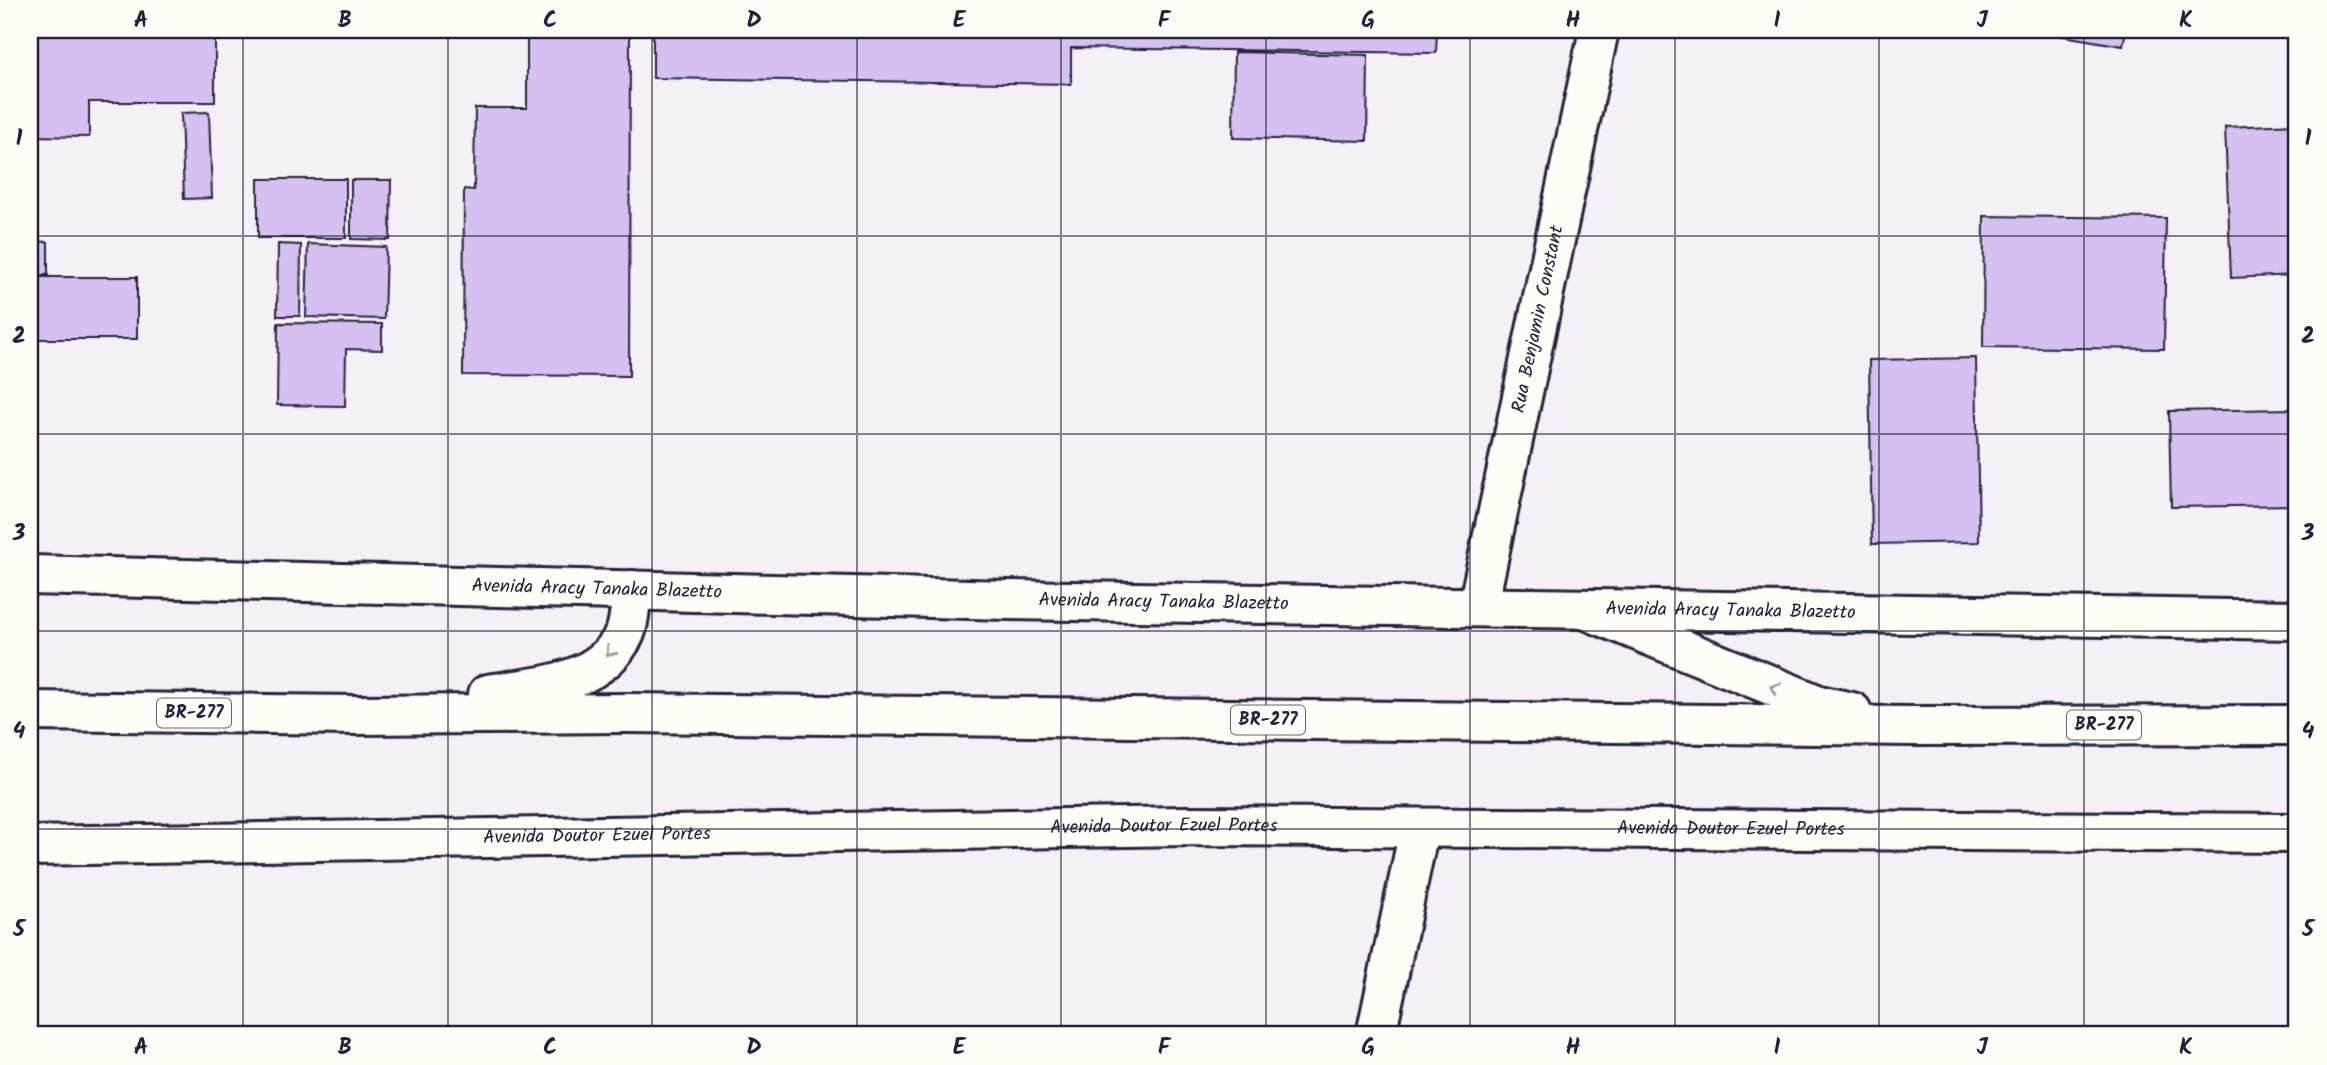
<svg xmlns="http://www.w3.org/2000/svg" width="2327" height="1065" viewBox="0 0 2327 1065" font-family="Kalam,sans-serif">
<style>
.building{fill:#d5c0f1;stroke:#22223b;stroke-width:2}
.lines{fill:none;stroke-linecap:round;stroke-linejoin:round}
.minor-casing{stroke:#22223b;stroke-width:44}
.major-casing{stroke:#22223b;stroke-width:44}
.highway-casing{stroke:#22223b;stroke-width:44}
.minor{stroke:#fdfcf7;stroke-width:38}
.major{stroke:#fdfcf7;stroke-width:38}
.highway{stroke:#fdfcf7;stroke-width:38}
.oneway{stroke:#9a9aa2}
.grid{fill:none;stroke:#22223b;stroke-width:2;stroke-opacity:0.55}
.labels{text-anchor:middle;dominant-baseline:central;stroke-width:6;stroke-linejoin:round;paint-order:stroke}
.shield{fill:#fdfcf7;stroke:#646373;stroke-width:2}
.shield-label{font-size:18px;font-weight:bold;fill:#22223b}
.street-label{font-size:19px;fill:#22223b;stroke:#fdfcf7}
.neatline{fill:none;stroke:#22223b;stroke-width:2.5}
.grid-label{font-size:23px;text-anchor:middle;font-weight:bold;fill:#22223b}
</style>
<rect width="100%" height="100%" fill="#f5f0f6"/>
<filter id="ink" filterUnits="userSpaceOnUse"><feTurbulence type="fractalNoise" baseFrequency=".0143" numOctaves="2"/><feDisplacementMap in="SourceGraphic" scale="14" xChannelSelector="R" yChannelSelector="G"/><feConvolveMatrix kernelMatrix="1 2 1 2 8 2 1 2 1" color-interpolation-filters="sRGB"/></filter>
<g filter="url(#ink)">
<!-- building -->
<path class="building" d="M30 30H215V102H89V137L30 136Z
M527 30H630L629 376 463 375 464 189 474 190 475 108H527Z
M653 30H1437L1436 53 1071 48V84L653 78Z
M2028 30H2126L2123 46Z
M1234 52 1368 55 1367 141 1233 138Z
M209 112 212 198 184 199 181 113Z
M2297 124V275L2231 278 2225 127Z
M30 143H34L35 191H30Z
M258 179H346V238H258Z
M351 180H391L390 240 351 239Z
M1984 216 2166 218 2164 349 1983 347Z
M30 227V241L48 242V275H30Z
M278 244 301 245 300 316H277Z
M308 244 386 247 384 319 306 317Z
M30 277H137V339H30Z
M278 323 382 324V350L346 349 345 406 277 405Z
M1976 358 1979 542 1872 544 1869 360Z
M2297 409V505L2171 507 2169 411Z"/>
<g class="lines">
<defs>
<g id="minor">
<path id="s1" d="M1478 607 1599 30"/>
<path d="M1376 1035 1419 830"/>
</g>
<g id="major">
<path id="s2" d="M30 575 1009 600 2297 620"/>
<path id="s3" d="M30 846 1186 826 2297 833"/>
</g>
<path id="highway" d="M1589 611 1819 705 1852 712
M488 694C539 686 600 685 625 633 630 621 630 603 632 590
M30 711 358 715 625 713 1912 726 2297 725"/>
</defs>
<!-- minor casing -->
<use href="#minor" class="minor-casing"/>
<!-- major casing -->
<use href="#major" class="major-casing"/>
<!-- highway casing -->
<use href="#highway" class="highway-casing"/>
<!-- minor -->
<use href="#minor" class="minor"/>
<!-- major -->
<use href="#major" class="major"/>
<!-- highway -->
<use href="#highway" class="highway"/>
</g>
<!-- one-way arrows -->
<defs><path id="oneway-chevron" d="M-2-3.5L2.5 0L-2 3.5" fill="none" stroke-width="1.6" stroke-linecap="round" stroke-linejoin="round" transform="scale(1.75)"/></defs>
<g class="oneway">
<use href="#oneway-chevron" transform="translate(610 652) rotate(131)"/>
<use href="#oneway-chevron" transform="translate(1775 688) rotate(-159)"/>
</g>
</g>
<!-- grid -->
<path class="grid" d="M243 30V1035M448 30V1035M652 30V1035M857 30V1035M1061 30V1035M1266 30V1035M1470 30V1035M1675 30V1035M1879 30V1035M2084 30V1035M30 236H2297M30 434H2297M30 631H2297M30 829H2297"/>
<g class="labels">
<!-- shield labels -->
<g class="shield">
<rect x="157" y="698.5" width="74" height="29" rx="5"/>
<rect x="1231" y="705.5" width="74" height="29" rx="5"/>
<rect x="2067" y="710.5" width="74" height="29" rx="5"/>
</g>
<g class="shield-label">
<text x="194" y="713">BR-277</text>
<text x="1268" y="720">BR-277</text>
<text x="2104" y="725">BR-277</text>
</g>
<!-- street labels -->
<g class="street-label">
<text stroke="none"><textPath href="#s1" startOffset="294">Rua Benjamin Constant</textPath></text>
<text stroke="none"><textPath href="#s2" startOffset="567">Avenida Aracy Tanaka Blazetto</textPath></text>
<text stroke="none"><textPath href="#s2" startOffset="1134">Avenida Aracy Tanaka Blazetto</textPath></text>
<text stroke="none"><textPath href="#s2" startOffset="1701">Avenida Aracy Tanaka Blazetto</textPath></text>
<text stroke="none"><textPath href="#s3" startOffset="1134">Avenida Doutor Ezuel Portes</textPath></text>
<text stroke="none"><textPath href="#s3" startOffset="1701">Avenida Doutor Ezuel Portes</textPath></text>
<text stroke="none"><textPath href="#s3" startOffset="567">Avenida Doutor Ezuel Portes</textPath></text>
</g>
</g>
<!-- margin -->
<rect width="2327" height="1065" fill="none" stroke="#fdfcf7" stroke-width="77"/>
<rect x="38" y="38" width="2250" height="988" class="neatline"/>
<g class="grid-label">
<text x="141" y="27">A</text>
<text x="345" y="27">B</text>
<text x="550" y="27">C</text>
<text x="754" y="27">D</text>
<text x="959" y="27">E</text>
<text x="1164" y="27">F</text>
<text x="1368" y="27">G</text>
<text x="1573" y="27">H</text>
<text x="1777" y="27">I</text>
<text x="1982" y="27">J</text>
<text x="2186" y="27">K</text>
<text x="19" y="145">1</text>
<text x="2308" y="145">1</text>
<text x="19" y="343">2</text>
<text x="2308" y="343">2</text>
<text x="19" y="540">3</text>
<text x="2308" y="540">3</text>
<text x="19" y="738">4</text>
<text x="2308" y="738">4</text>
<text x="19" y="936">5</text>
<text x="2308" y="936">5</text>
<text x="141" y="1054">A</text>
<text x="345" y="1054">B</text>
<text x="550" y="1054">C</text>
<text x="754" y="1054">D</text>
<text x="959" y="1054">E</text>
<text x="1164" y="1054">F</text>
<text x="1368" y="1054">G</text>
<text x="1573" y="1054">H</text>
<text x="1777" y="1054">I</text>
<text x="1982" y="1054">J</text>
<text x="2186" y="1054">K</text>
</g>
</svg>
